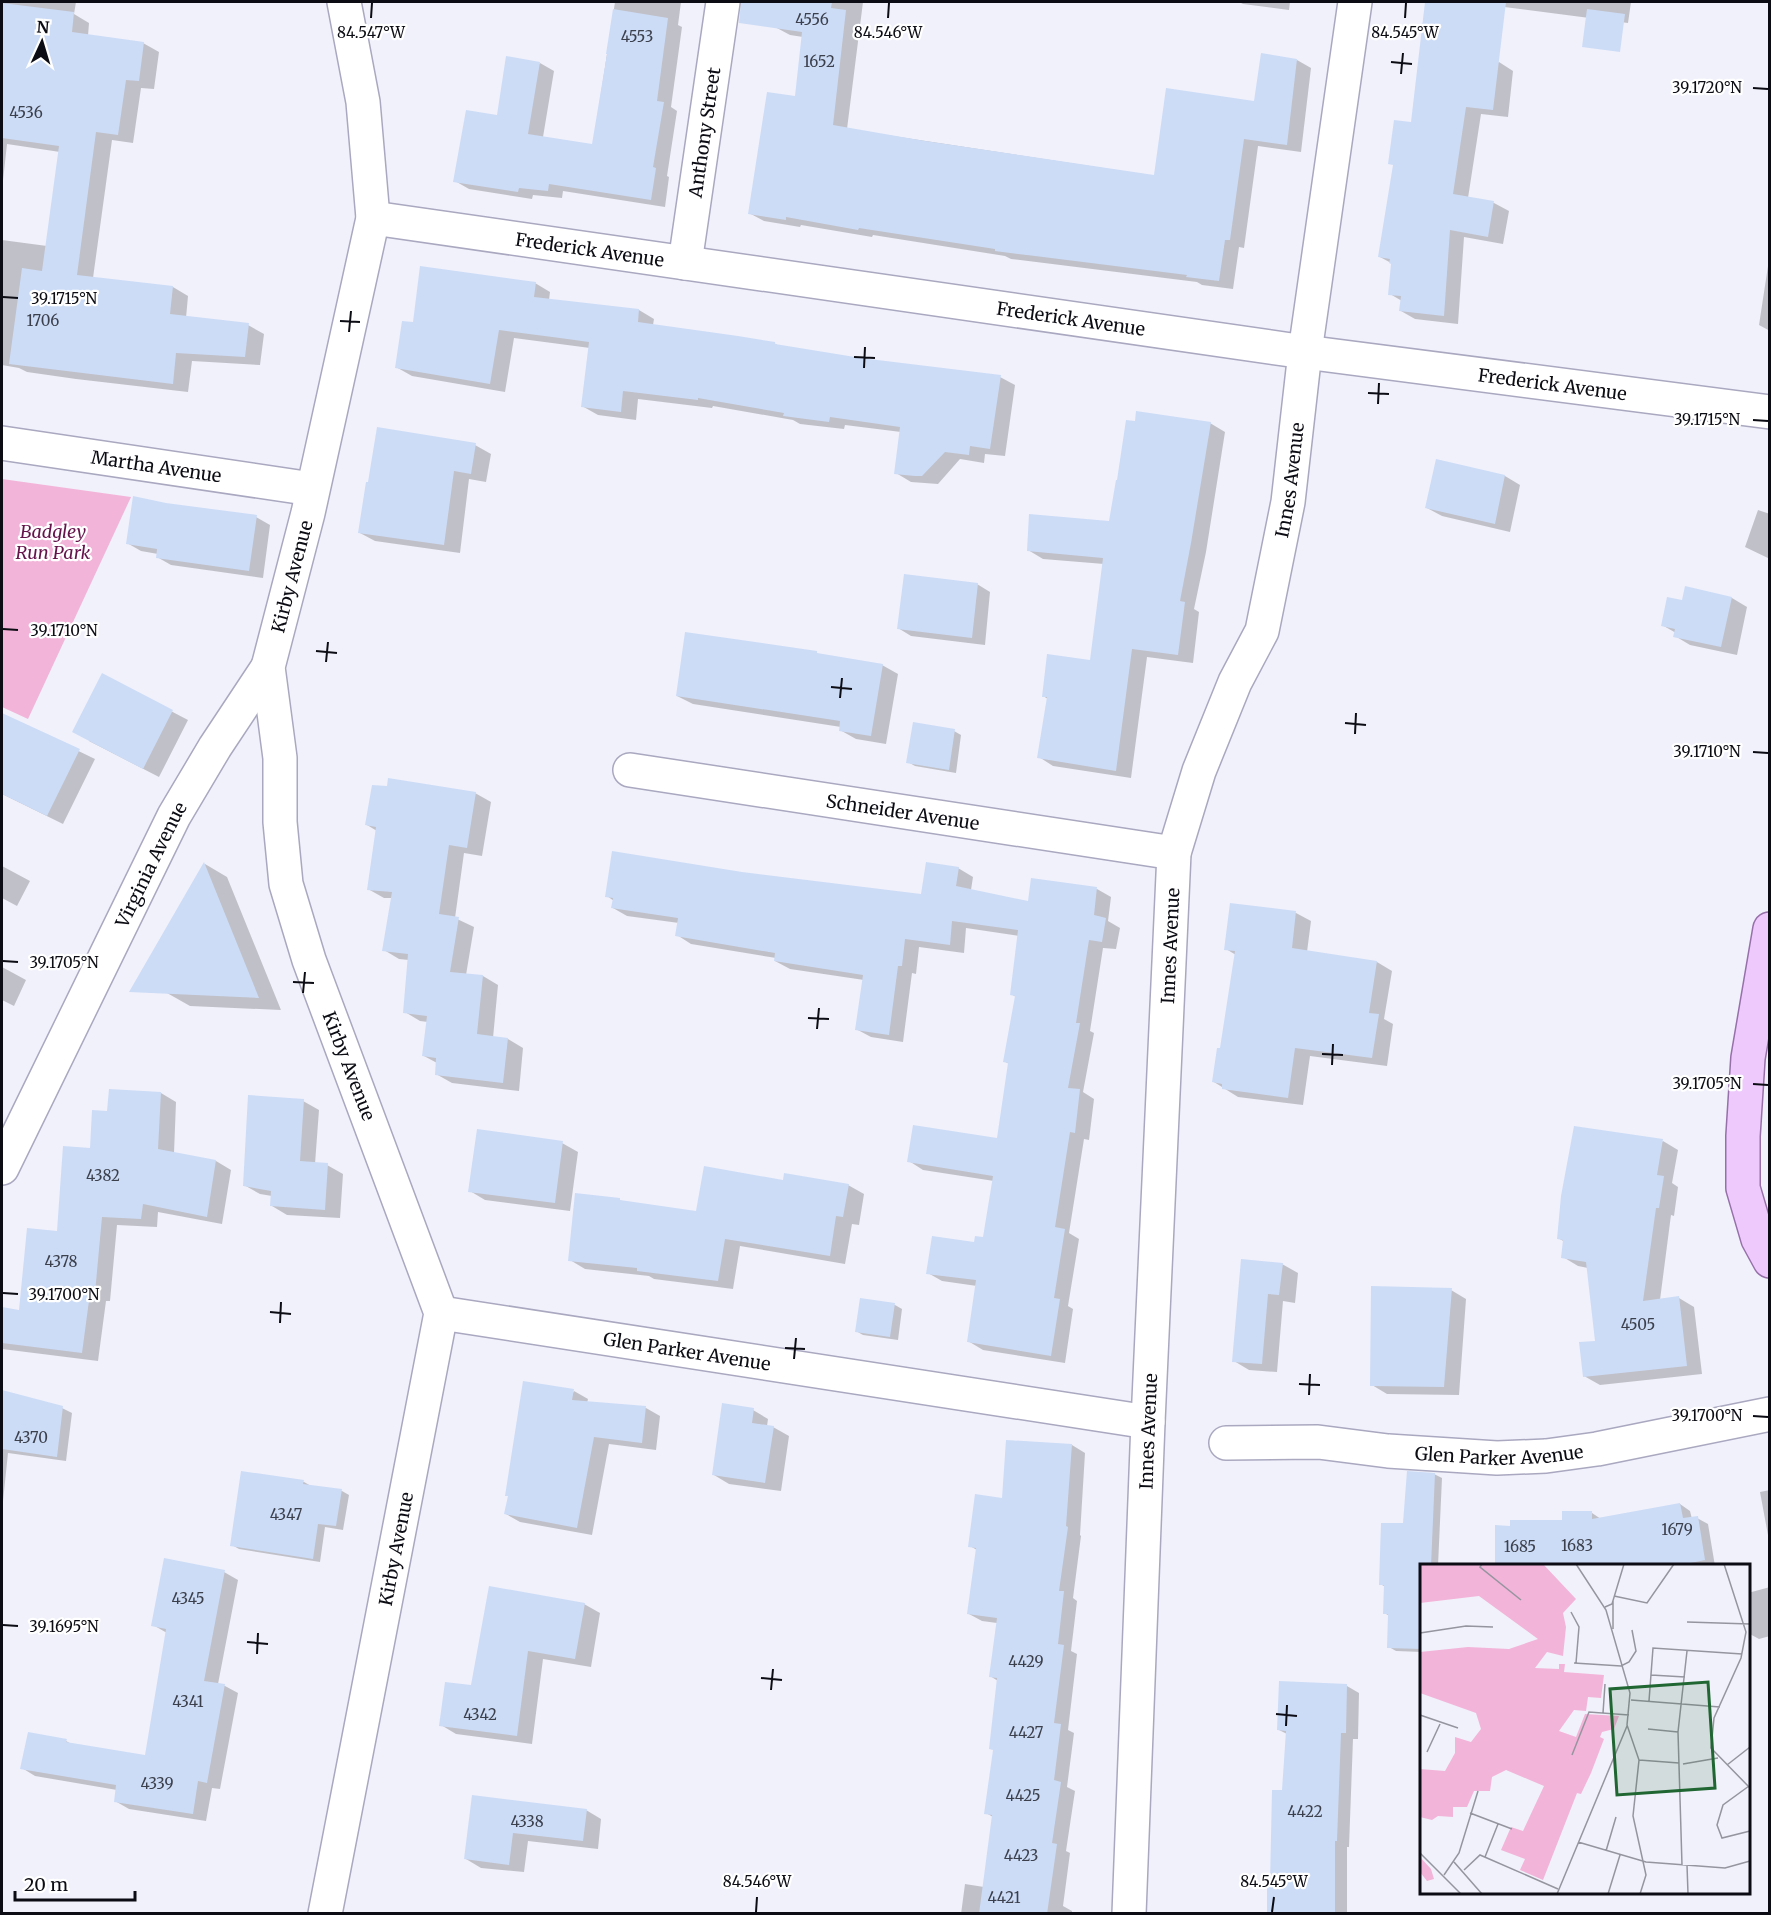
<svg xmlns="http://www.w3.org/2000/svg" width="1771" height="1915" viewBox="0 0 1771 1915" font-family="Merriweather,serif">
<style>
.green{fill:#f3b4d9}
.shadow{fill:#0003}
.building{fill:#ccdcf6}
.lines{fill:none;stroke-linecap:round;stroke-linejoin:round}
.minor-casing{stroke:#a9a8c0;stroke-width:36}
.major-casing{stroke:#9770aa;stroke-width:36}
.minor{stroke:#fff;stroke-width:33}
.major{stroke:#eecafc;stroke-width:33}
.ticks{fill:none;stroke:#0c0c14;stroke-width:2}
.labels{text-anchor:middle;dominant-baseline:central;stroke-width:4.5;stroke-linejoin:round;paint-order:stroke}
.number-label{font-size:15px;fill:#3c404c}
.street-label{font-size:18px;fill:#0c0c14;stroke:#fff}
.park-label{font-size:18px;font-style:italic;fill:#64134b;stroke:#fff}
.inset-road{fill:none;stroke:#95959f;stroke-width:1.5}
.view{fill:#1f6632;fill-opacity:0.15;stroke:#1f6632;stroke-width:3}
.inset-edge{fill:none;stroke:#0c0c14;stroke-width:3}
.ticks-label{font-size:15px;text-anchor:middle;fill:#0c0c14;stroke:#fff;stroke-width:4.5;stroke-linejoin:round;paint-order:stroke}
</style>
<rect width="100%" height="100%" fill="#f1f1fb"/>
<!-- green -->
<path class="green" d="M2 479 131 497 28 719 2 707Z"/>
<!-- shadow -->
<path class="shadow" d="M2 2H76L74 14 89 23 88 36 143 43 159 52 154 89 141 88 133 143 112 140 93 278 173 287 188 296 186 318 248 325 264 334 260 365 192 361 188 392 76 379 27 372 19 368 2 365V240L47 246 60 152 7 144 2 190Z
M615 2H681L678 25 682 27 671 107 677 111 667 176 669 177 665 207 563 191 562 198 533 195 532 199 469 189 455 181 498 117 540 63 554 71 543 137 593 145Z
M778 2H863L847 129 1155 176 1255 103 1297 60 1311 68 1301 152 1258 146 1244 248 1239 247 1233 289 1202 285 1197 282 1011 259 1005 256 873 235 872 237 801 225 800 227 764 221 749 213 796 98 803 37 790 35 775 27Z
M1239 2H1290L1289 10 1243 4Z
M1465 2H1631L1628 23Z
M1499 62 1513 71 1508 117 1481 114 1468 198 1494 203 1509 211 1503 244 1464 237 1458 324 1415 319 1401 311 1402 301 1390 294 1393 264 1380 257 1412 124Z
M1768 266 1770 267V331L1759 325Z
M535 283 550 292 549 300 639 310 654 319 653 325 774 343 779 346 860 359 1000 377 1015 385 1005 456 985 454 984 463 960 459 938 484 911 482 896 473 901 432 845 425 844 429 800 424 793 420 713 406 712 408 638 399 636 420 598 415 582 406 590 348 514 338 505 392 412 376 396 367 414 324Z
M1210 423 1225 432 1206 552 1194 609 1199 612 1193 663 1147 657 1131 778 1053 766 1039 757 1048 699 1043 696 1091 662 1104 564 1043 559 1028 550 1110 522Z
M475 445 491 454 486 482 469 479 460 553 375 541 360 533Z
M1437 461 1505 476 1520 485 1510 532 1442 516 1427 508Z
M166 504 256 517 270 525 263 578 171 565 157 557 158 554 141 551 127 543Z
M1758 510 1770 514V559L1745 547Z
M977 584 990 592 985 645 911 636 898 628Z
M1686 588 1732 598 1747 607 1737 655 1690 645 1675 636 1676 633 1662 625 1683 602Z
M816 653 820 655 882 665 898 674 886 744 856 739 840 730 841 727 693 704 677 696Z
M102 675 188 720 159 777 89 741Z
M2 714 95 759 63 824 2 794Z
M954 731 961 735 956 773 915 766 908 762Z
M475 793 491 802 482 856 464 853 455 918 474 927 466 975 483 976 498 985 493 1038 508 1039 523 1048 519 1091 452 1083 436 1074 437 1063 424 1056 428 1022 420 1021 405 1012 409 960 399 959 384 950 392 898H384L368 889 377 831 367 825Z
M205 864 227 877 281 1010 190 1006 167 993Z
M2 866 30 881 17 906 2 898Z
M958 868 973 877 971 890 1030 903 1097 889 1111 897 1108 921 1120 928 1116 949 1103 948 1090 1031 1094 1033 1083 1092 1094 1099 1089 1140 1084 1139 1069 1233 1079 1239 1068 1306 1073 1309 1065 1363 983 1350 968 1341 977 1286 942 1281 928 1273 984 1239 994 1181 923 1170 909 1161 999 1140 1009 1064 1004 1061 1016 997 1011 994 1019 936 966 928 964 953 919 947 916 974 912 973 903 1042 871 1037 856 1029 864 980 790 969 775 961 776 958 691 944 677 935 679 923 627 916 613 908 614 901 607 896 742 874 922 896Z
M1232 905 1296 913 1311 921 1307 952 1377 962 1392 971 1384 1019 1393 1024 1387 1066 1310 1056 1303 1105 1238 1097 1214 1082 1221 1050 1236 955 1226 949Z
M2 967 26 980 14 1006 2 1000Z
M161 1093 176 1102 174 1153 216 1161 231 1170 222 1224 158 1212 157 1227 117 1225 110 1301H106L98 1361 2 1349V1309L21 1311 58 1232 91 1149 109 1112Z
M303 1101 319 1110 315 1164 327 1165 343 1174 340 1218 287 1215 272 1206V1196L260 1194 244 1185Z
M1663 1141 1678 1150 1672 1183 1678 1187 1674 1216 1671 1215 1660 1300 1679 1298 1694 1307 1702 1374 1600 1385 1584 1376 1596 1342 1588 1268 1578 1266 1563 1257 1565 1242 1558 1238Z
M562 1143 578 1152 570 1211 485 1200 470 1191Z
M784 1182 848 1185 864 1194 859 1225 852 1224 845 1264 740 1246 733 1289 654 1279 649 1276 585 1269 570 1260 623 1202 697 1213Z
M1282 1264 1298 1273 1295 1303 1283 1301 1277 1372 1249 1370 1234 1361Z
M1451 1290 1466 1299 1459 1395 1387 1394 1372 1385Z
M861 1300 895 1305 902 1309 898 1340 863 1335 856 1331Z
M574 1391 588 1399 587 1403 646 1408 660 1416 656 1450 609 1444 592 1535 520 1522 506 1514Z
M2 1392 62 1408 72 1413 66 1461 8 1453 2 1511Z
M753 1410 768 1419 767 1426 773 1427 789 1436 781 1491 729 1484 714 1475Z
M1072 1445 1085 1453 1080 1535 1081 1536 1073 1598 1077 1601 1071 1651 1077 1654 1068 1730 1074 1733 1067 1787 1075 1791 1066 1851 1070 1853 1063 1906 1072 1911V1914H961L965 1884 984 1887 993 1817 986 1813 995 1751 998 1681 990 1676 997 1623 982 1621 969 1614 977 1550 970 1546 1004 1499Z
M242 1473 304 1482 311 1486 342 1491 349 1495 343 1530 325 1527 320 1562 239 1549 232 1545Z
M1434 1474 1442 1478 1438 1566H1422V1652L1396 1651 1389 1647 1390 1616 1384 1613 1386 1587 1380 1584 1404 1525Z
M1770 1490V1546L1760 1492Z
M1680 1504 1690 1511 1692 1519 1697 1518 1708 1524 1715 1566H1496L1511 1527 1564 1522 1592 1513 1601 1519Z
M224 1572 238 1580 218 1684 225 1686 238 1693 220 1789 212 1788 206 1821 129 1809 115 1801 117 1790 35 1776 22 1768 66 1741 73 1745 146 1757 167 1633 153 1625Z
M1770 1587V1636L1759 1639 1748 1633V1593Z
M584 1604 600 1613 591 1667 543 1659 532 1744 456 1734 441 1725 472 1687Z
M1347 1686 1359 1693 1358 1739H1353L1349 1847H1347V1914H1268L1283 1791 1287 1734 1279 1730Z
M473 1797 586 1810 601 1819 598 1849 528 1841 524 1872 481 1868 466 1859Z"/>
<!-- building -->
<path class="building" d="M741 2H832L831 8 846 10 833 125 925 141 1154 175 1166 88 1254 101 1261 53 1297 59 1287 145 1244 139 1230 240H1225L1219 281 1186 277 1187 275 995 251V249L859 228 858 230 786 217V220L748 214 767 92 795 96 802 32 739 23Z
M1425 2H1506L1493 110 1466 107 1453 194 1494 201 1488 237 1450 230 1444 316 1399 311 1401 296 1388 295 1391 264 1389 263 1390 259 1378 257 1393 165 1388 164 1394 120 1411 122Z
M2 3 74 12 72 32 144 42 139 81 126 80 118 135 96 132 77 275 173 286 170 314 249 323 245 357 176 353 173 384 9 364 22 268 42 271 59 146 2 138Z
M613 9 668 18 657 101 664 102 653 167 656 168 651 200 549 184 548 191 519 188 518 192 453 182 466 110 497 115 506 56 540 62 528 134 592 144 607 54H606Z
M1587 9 1625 14 1620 52 1582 47Z
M420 266 536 282 534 297 639 309 638 322 738 336 775 342V344L861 358 1001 375 990 449 970 446 969 455 945 452 922 476H915L894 474 900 427 830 417 829 422 783 416 784 413 698 398V400L623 391 621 412 581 407 589 342 560 338 499 330 490 384 395 368 402 321 413 322Z
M1136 411 1211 422 1191 543 1180 601 1185 602 1178 655 1132 649 1116 771 1037 758 1047 697H1042L1047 654 1090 660 1103 558 1027 551 1029 514 1109 521 1116 480H1117L1126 420 1135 421Z
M377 427 476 443 471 474 454 471 444 545 358 533 366 482H368Z
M1436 459 1505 475 1495 524 1425 508Z
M133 496 166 503 257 515 249 571 156 558 157 549 126 544Z
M904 574 978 583 972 638 897 629Z
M1685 586 1732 597 1721 647 1673 637 1675 629 1661 626 1667 597 1682 600Z
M685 632 817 651V653L883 664 871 736 839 731 840 721 676 696Z
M102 673 173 710 143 769 72 732Z
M2 713 80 749 47 816 2 794Z
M913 722 955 729 949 770 906 763Z
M388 778 476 792 467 848 449 845 439 914 459 917 450 972 483 975 477 1034 508 1038 503 1083 435 1075 436 1058 422 1056 427 1016 403 1013 408 954 382 951 392 892 367 890 376 827 365 825 372 785 387 786Z
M612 851 742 872 921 894 926 862 959 867 956 886 1028 901 1031 878 1097 887 1094 915 1106 918 1102 942 1089 940 1076 1023H1080L1068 1088 1080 1089 1075 1133 1070 1132 1055 1227 1065 1229 1054 1298 1060 1299 1051 1356 967 1342 976 1280 926 1274 932 1236 974 1242 975 1236 983 1237 993 1176 907 1162 913 1125 997 1138 1008 1063 1003 1062 1015 996 1010 995 1018 930 952 921 950 945 905 939 902 966H898L889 1035 855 1030 863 975 774 961 775 953 675 936 678 918 611 908 613 898 605 897Z
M204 862 259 998 129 992Z
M1230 903 1296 911 1292 948 1377 961 1369 1013 1379 1014 1372 1058 1295 1048 1288 1098 1222 1089V1084L1212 1082 1217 1048H1220L1235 951 1224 950Z
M109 1089 161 1092 158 1149 216 1160 207 1217 143 1204 141 1219 102 1217 95 1293H90L82 1353 2 1343V1307L19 1310 27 1228 57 1231 63 1146 90 1148 92 1110 107 1111Z
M248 1095 304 1099 300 1161 328 1163 325 1210 270 1206 271 1191 243 1186Z
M1574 1126 1663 1139 1657 1175 1664 1176 1659 1208H1656L1643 1301 1679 1296 1687 1366 1583 1377 1579 1342 1595 1341 1586 1262 1561 1258 1563 1240 1557 1239 1561 1196Z
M477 1129 563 1141 555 1203 468 1192Z
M704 1166 783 1180 784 1173 849 1184 843 1217 836 1216 830 1256 725 1239 718 1281 637 1271V1268L568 1261 575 1193 620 1198V1200L696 1211Z
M1241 1259 1283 1263 1279 1295 1268 1294 1262 1364 1232 1362Z
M1371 1286 1452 1288 1444 1387 1370 1386Z
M860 1298 895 1303 890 1337 855 1332Z
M523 1381 574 1389 572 1400 646 1406 642 1443 594 1437 577 1528 504 1514 508 1496H505Z
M2 1390 63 1406 57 1457 2 1449Z
M722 1403 754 1408 752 1423 774 1426 765 1483 712 1475Z
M1006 1440 1072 1444 1066 1526 1068 1527 1059 1591H1064L1058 1644 1064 1645 1054 1723 1061 1724 1054 1780 1061 1782 1052 1843 1057 1844 1047 1914H979L992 1815 984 1814 993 1750 989 1749 997 1678 989 1677 997 1618 967 1614 976 1548 968 1547 975 1494 1002 1498Z
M241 1471 304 1480 303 1484 342 1489 336 1526 318 1524 313 1559 230 1546Z
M1407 1471 1435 1473 1431 1566H1422V1649L1387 1648 1388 1614H1383L1384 1585H1379L1381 1523H1403Z
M1680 1503 1683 1518 1698 1516 1705 1560 1676 1566H1495V1525L1510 1526V1520H1562V1511H1592V1519Z
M164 1558 225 1570 204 1681 225 1684 207 1783 198 1781 193 1814 114 1802 116 1785 20 1769 28 1732 67 1739 66 1742 145 1755 166 1629 151 1626Z
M489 1586 585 1603 575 1659 528 1651 517 1736 439 1726 445 1682 471 1685Z
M1279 1681 1347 1684 1346 1733H1341L1337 1841H1335V1914H1267V1883H1270L1272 1790H1282L1286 1731 1277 1730Z
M472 1795 587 1809 583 1841 513 1833 509 1865 464 1859Z"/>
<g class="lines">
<defs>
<g id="minor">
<path id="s1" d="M373 218 1305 352 1770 412"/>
<path id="s2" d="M685 263 723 2"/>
<path id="s3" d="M2 443 312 489"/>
<path id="s4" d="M630 770 1174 853"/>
<path id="s5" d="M2 1168 174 816 215 747 268 667"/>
<path id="s6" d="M441 1313 1148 1422"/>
<path id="s7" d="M1226 1443 1318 1442 1388 1451 1497 1458 1546 1456 1597 1449 1770 1414"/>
<path id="s8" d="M325 1914 441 1313 309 960 286 884 280 822V758L268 667 308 513 373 218 363 102 344 2"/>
<path id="s9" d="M1129 1914 1148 1422 1174 853 1199 771 1235 682 1262 631 1288 502 1305 352 1355 2"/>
</g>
<path id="major" d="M1770 929 1748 1058 1743 1136V1188L1758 1239 1770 1261"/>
</defs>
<!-- minor casing -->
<use href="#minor" class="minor-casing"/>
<!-- major casing -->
<use href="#major" class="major-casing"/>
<!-- minor -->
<use href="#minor" class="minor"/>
<!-- major -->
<use href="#major" class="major"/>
</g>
<!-- ticks -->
<path class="ticks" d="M371 18 372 3M888 18 889 3M1405 18 1406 3M1391 62 1412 64M1401 74 1403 53M1753 88 1768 89M3 297 18 298M340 321 360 322M349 332 351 311M854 357 875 358M864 368 865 347M1368 393 1389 394M1378 404 1379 383M1753 420 1768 421M3 629 18 630M316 651 337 653M326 662 328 642M831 687 852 689M840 698 842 678M1345 723 1366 725M1355 734 1356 713M1753 752 1768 753M3 961 18 962M293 982 314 983M303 993 305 972M808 1018 829 1019M817 1029 819 1008M1322 1054 1343 1055M1332 1065 1333 1044M1753 1084 1768 1085M3 1293 18 1294M270 1312 291 1314M280 1323 281 1302M785 1348 805 1349M794 1359 796 1338M1299 1384 1320 1385M1309 1395 1310 1374M1753 1416 1768 1417M3 1625 18 1626M247 1642 268 1644M257 1654 258 1633M761 1678 782 1680M771 1690 773 1669M1276 1714 1297 1716M1286 1726 1287 1705M756 1912 757 1897M1272 1912 1274 1897"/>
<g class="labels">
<!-- number labels -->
<g class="number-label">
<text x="812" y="19">4556</text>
<text x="637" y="36">4553</text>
<text x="819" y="61">1652</text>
<text x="26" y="112">4536</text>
<text x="43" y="320">1706</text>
<text x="103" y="1175">4382</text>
<text x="61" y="1261">4378</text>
<text x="1638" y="1324">4505</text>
<text x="31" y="1437">4370</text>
<text x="286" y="1514">4347</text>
<text x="1677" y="1529">1679</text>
<text x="1577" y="1545">1683</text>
<text x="1520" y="1546">1685</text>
<text x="188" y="1598">4345</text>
<text x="1026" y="1661">4429</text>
<text x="188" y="1701">4341</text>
<text x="480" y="1714">4342</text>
<text x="1026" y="1732">4427</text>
<text x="157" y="1783">4339</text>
<text x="1023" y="1795">4425</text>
<text x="1305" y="1811">4422</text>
<text x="527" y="1821">4338</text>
<text x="1021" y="1855">4423</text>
<text x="1004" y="1897">4421</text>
</g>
<!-- street labels -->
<g class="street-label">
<text stroke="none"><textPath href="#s2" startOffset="132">Anthony Street</textPath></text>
<text stroke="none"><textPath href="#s1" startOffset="219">Frederick Avenue</textPath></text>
<text stroke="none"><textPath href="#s1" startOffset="705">Frederick Avenue</textPath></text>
<text stroke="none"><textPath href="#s1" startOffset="1191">Frederick Avenue</textPath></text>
<text stroke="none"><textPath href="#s3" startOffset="156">Martha Avenue</textPath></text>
<text stroke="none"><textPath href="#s9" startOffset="1455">Innes Avenue</textPath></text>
<text stroke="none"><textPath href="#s8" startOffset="1380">Kirby Avenue</textPath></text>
<text stroke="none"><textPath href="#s4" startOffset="276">Schneider Avenue</textPath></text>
<text stroke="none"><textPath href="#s5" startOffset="338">Virginia Avenue</textPath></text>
<text stroke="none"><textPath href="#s9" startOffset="969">Innes Avenue</textPath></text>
<text transform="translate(349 1066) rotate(69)">Kirby Avenue</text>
<text stroke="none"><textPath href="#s6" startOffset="249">Glen Parker Avenue</textPath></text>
<text stroke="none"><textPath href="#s9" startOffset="483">Innes Avenue</textPath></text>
<text stroke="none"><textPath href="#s7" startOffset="274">Glen Parker Avenue</textPath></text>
<text stroke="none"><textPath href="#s8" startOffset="372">Kirby Avenue</textPath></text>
</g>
<!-- park labels -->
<g class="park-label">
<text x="53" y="531">Badgley<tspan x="53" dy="21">Run Park</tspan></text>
</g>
</g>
<!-- overview -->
<g transform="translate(1420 1564)">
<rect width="330" height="330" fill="#f1f1fb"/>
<path d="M0 0H123L156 35 143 49 146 63 143 92 127 88 115 104 139 105V100H145L144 108 184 111 181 134 168 133 166 147 154 146 139 167 156 173 165 150 199 152 194 165 182 168 180 173 184 175 171 209 161 230 157 229 123 316 100 306 105 295 81 286 91 263 103 267 124 222 86 206 72 213 70 227H54L47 243H33V253L18 252 12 256 0 253V205L25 207 35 189V173L51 178 61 165 56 149 0 129V88L48 83 89 85 118 75 59 32 0 39ZM0 293 11 305 14 315 7 317 0 308Z" fill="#f3b4d9"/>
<path class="inset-road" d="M62 0 60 3 101 36M156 0 186 46 210 129 207 161 219 196 213 252 226 311 220 330M304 0 326 68 321 94 294 154 291 184 330 224M194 32 227 39 254 0M185 43 192 40 204 0M151 48 159 63 156 99M267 58 330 60M193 65V37M0 69 46 62 73 63M154 99 201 102 209 98 216 87 212 66M231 111 265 113M211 136 300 143M229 137 233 84 322 90M183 149 185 120M0 151 38 164M228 165 258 168M7 188 20 160M152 191 169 148 209 151M219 196 259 199M263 200 298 194M307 201 330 183M329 222 303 241 297 261 302 274 330 267M50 249 92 265M158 278 226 298 305 304 330 297M186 287 196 253M0 289 41 330M65 293 78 260M34 298 62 330M262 301 258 168 267 87M267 301 268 330M44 306 60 291 138 325M24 311 39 289 58 227M137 330 207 162M188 330 200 291"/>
<path class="view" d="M288 118 295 224 197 231 190 125Z"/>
<rect width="330" height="330" class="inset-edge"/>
</g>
<g class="ticks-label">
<text x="371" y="38">84.547°W</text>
<text x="888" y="38">84.546°W</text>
<text x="1405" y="38">84.545°W</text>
<text x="1707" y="93">39.1720°N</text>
<text x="64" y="304">39.1715°N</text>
<text x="1707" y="425">39.1715°N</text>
<text x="64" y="636">39.1710°N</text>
<text x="1707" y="757">39.1710°N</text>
<text x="64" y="968">39.1705°N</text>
<text x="1707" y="1089">39.1705°N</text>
<text x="64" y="1300">39.1700°N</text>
<text x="1707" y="1421">39.1700°N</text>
<text x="64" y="1632">39.1695°N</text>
<text x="757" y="1887">84.546°W</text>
<text x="1274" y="1887">84.545°W</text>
</g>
<!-- border -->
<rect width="1771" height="1915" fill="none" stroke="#0c0c14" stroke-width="6"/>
<!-- north arrow -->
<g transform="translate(42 42) rotate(4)" stroke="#ffffff" stroke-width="4.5" paint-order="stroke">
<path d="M0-4.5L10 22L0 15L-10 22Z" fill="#0c0c14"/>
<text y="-9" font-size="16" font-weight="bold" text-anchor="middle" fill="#0c0c14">N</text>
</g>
<!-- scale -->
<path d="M15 1891v9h120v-9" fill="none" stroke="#0c0c14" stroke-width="3"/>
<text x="24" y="1891" font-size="18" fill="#0c0c14" stroke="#ffffff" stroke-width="4.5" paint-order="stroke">20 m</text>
</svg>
